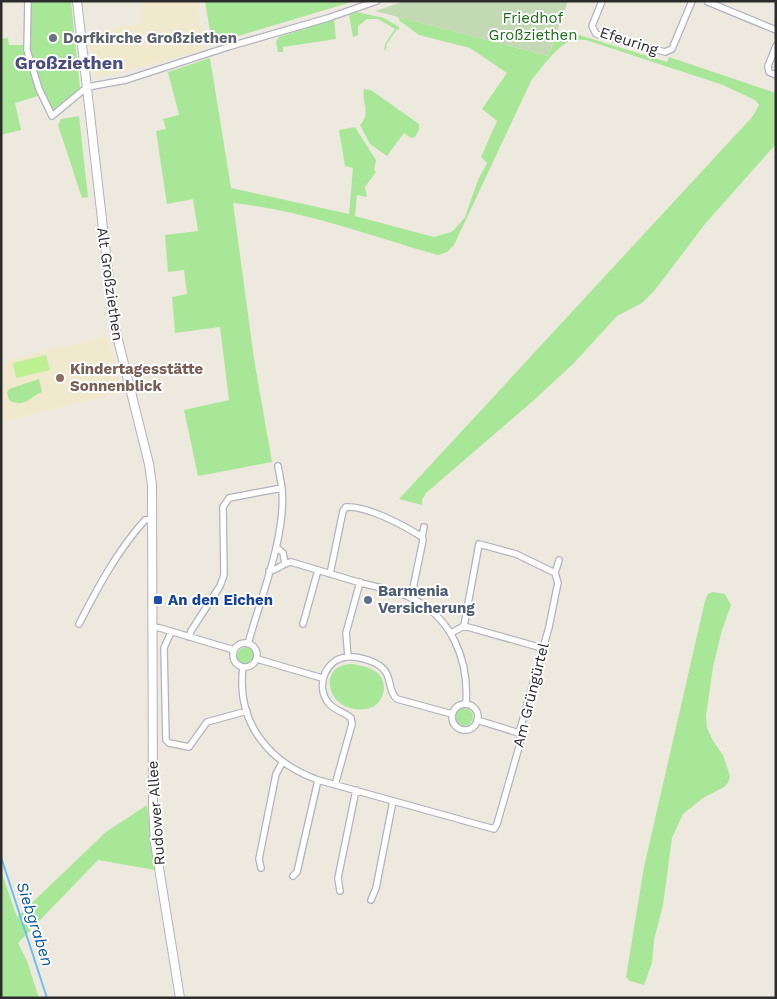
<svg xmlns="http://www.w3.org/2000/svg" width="777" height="999" viewBox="0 0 777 999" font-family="'Work Sans',sans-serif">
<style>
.education{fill:#f1e9cd}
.green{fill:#a9e798}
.cemetery{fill:#c2d9b4}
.pitch{fill:#bdef93}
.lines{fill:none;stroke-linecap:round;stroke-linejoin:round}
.stream{stroke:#6cc0f5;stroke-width:2}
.street-casing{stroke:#b2b2c0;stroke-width:8}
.secondary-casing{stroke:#b2b2c0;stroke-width:10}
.street{stroke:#fff;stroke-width:5.5}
.secondary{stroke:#fff;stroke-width:8}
.worship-dot{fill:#6b7280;stroke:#fff;stroke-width:2}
.education-dot{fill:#8d6e63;stroke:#fff;stroke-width:2}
.transit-dot{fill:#1a4fb4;stroke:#fff;stroke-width:2}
.service-dot{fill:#5c6f8a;stroke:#fff;stroke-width:2}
.labels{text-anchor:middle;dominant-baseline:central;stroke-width:4;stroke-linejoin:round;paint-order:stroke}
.park-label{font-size:15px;fill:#1e6f17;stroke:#fff}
.worship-label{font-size:15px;font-weight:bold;fill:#5b616d;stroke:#fff;text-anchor:start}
.street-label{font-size:15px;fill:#2c2c2c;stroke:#fff}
.education-label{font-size:15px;font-weight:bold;fill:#785e54;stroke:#fff;text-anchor:start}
.service-label{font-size:15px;font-weight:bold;fill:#4e5e75;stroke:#fff;text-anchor:start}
.transit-label{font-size:15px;font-weight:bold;fill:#164399;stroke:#fff;text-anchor:start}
.water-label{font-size:16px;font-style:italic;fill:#065ba6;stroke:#fff}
.quarter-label{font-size:18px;font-weight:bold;fill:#4a4d80;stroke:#fff}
</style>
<rect width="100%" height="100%" fill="#eee9de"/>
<!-- education -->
<path class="education" d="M141 1H197L204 49 164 61 95 78 87 33 142 23Z
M108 336 122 392 5 421 1 415V363L15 358Z"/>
<!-- green -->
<path class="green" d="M31 1H71L80 88 48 114 38 96 15 103 21 130 1 135V39L8 38 9 45H23L31 39Z
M205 1H355L212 44Z
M357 12 384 18 399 27V30L397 29 386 45 387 47 384 51 385 44 395 29 378 19H367L358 26V35L353 37 349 15Z
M398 17 548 56 558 31 575 36 576 34 667 62 669 57 776 93V144L705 224 655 290 642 303 617 316 573 364 534 400 426 493 422 500V505L399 499 753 116 759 105 755 100 723 85 586 40C580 40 575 39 570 41 558 45 539 71 531 81L454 245 447 252 438 255C371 236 303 210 233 203L254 359 272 462 198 476 184 410 229 400 220 327 175 333 172 297 187 294 184 270 168 272 165 235 198 231 193 199 167 204 156 131 166 129 163 119 179 115 168 72 210 58 231 188 349 214 353 168 345 166 339 130 355 127 376 160 374 170 376 172 365 187 367 197 357 195 355 216 434 237 451 232 454 230 465 217 478 180 487 163 481 157 497 121 482 109 507 73 470 48 419 35 400 21Z
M334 19 336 39 283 47V52H278L276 42 279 37Z
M364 89 371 90 419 124V130L415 137 411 138 404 133 387 156 370 144 360 125C372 113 361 103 364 89Z
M79 116 88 197 82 198 58 125 61 119Z
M39 379 42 392C30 397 23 409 9 400L7 393 9 389Z
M712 592 725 594 731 605 722 630 713 667 706 716 707 728 713 741 723 755 730 776 728 783 724 787 703 798 683 814 672 838 663 905 654 940 652 963 644 985 630 981 626 977 644 867 705 601 708 594Z
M237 656a9 9 0 1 1 18 0a9 9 0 1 1-18 0Z
M353 664C361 666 369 667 375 671 391 682 384 706 366 709 325 714 316 663 353 664Z
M455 717a9 9 0 1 1 18 0a9 9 0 1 1-18 0Z
M147 805 155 870 98 860 18 943 27 961 39 998H1V871L17 917 106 832Z"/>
<!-- cemetery -->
<path class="cemetery" d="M405 1H568L548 56 375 11Z"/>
<!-- pitch -->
<path class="pitch" d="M46 355 50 370 16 378 13 363Z"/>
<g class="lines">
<!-- stream -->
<path class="stream" d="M1 857 47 998"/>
<defs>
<path id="street" d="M28 1 27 50 39 89 52 116 87 87 126 80 231 46 328 18 377 1
M602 1 592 26 596 34 665 52 672 49 692 1
M708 2 776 30
M776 46 768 66 769 72 776 75
M422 537 424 527
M276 547 283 553 285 563
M269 571C278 570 283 563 291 562 314 569 338 576 361 583 377 587 394 590 409 597 452 616 469 660 466 704
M330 574 343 511 346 507C368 506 403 525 422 537L423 540 411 598
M79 624C98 587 117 551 145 520L152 519
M303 624 318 570
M464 626 542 648
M152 627 160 628 234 650
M171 632 164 648 166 740 169 743 189 747 207 722 247 711
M451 633 464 626 479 544 516 554 555 573
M189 637 191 631 220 586 224 575 223 507 229 498 282 488
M233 655a12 12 0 1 1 24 0a12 12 0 1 1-24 0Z
M248 644C261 596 286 537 282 489 281 481 279 473 278 466
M348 656 346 633 360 582
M257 659 322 678
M243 667C236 722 268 762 318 780L494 829 497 824 521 740 519 733 549 627 556 592 558 583 555 573 559 560
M452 717a13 13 0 1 1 26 0a13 13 0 1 1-26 0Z
M477 720 519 733
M335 785 352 724 351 718C344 711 333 711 327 701 316 684 326 659 347 657 356 656 372 660 380 666 393 675 387 691 397 699L452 714
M261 868 259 859 276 774 282 763
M293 876 297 872 318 780
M340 891 338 878 356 790
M371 900 376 888 393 801"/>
<path id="secondary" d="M77 1 114 324 149 464 152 485 153 807 155 843 180 998"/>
</defs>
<!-- street casing -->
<use href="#street" class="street-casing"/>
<!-- secondary casing -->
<use href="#secondary" class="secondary-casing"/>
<!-- street -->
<use href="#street" class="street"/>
<!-- secondary -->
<use href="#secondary" class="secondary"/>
</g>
<!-- markers -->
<circle class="worship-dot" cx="53" cy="38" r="5"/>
<circle class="education-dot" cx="60" cy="378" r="5"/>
<rect class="transit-dot" x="153" y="595" width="10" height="10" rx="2.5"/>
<circle class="service-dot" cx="368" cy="600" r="5"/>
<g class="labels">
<!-- park labels -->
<g class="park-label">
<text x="533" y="18">Friedhof<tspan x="533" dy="17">Großziethen</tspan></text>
</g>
<!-- worship labels -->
<g class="worship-label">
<text x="63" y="38">Dorfkirche Großziethen</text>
</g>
<!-- street labels -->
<g class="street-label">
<text transform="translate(629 41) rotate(18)">Efeuring</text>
<text transform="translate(110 284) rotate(82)">Alt Großziethen</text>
<text transform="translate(531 695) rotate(-76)">Am Grüngürtel</text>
<text transform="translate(156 813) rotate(-94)">Rudower Allee</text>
</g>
<!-- education labels -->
<g class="education-label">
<text x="70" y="369">Kindertagesstätte<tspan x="70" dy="17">Sonnenblick</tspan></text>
</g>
<!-- service labels -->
<g class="service-label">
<text x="378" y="591">Barmenia<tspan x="378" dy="17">Versicherung</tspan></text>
</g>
<!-- transit labels -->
<g class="transit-label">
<text x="168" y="600">An den Eichen</text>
</g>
<!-- water labels -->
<g class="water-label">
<text transform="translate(35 924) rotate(72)">Siebgraben</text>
</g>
<!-- quarter labels -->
<g class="quarter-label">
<text x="69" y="62">Großziethen</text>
</g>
</g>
<!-- border -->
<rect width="777" height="999" fill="none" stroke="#2c2c2c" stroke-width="5"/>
</svg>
